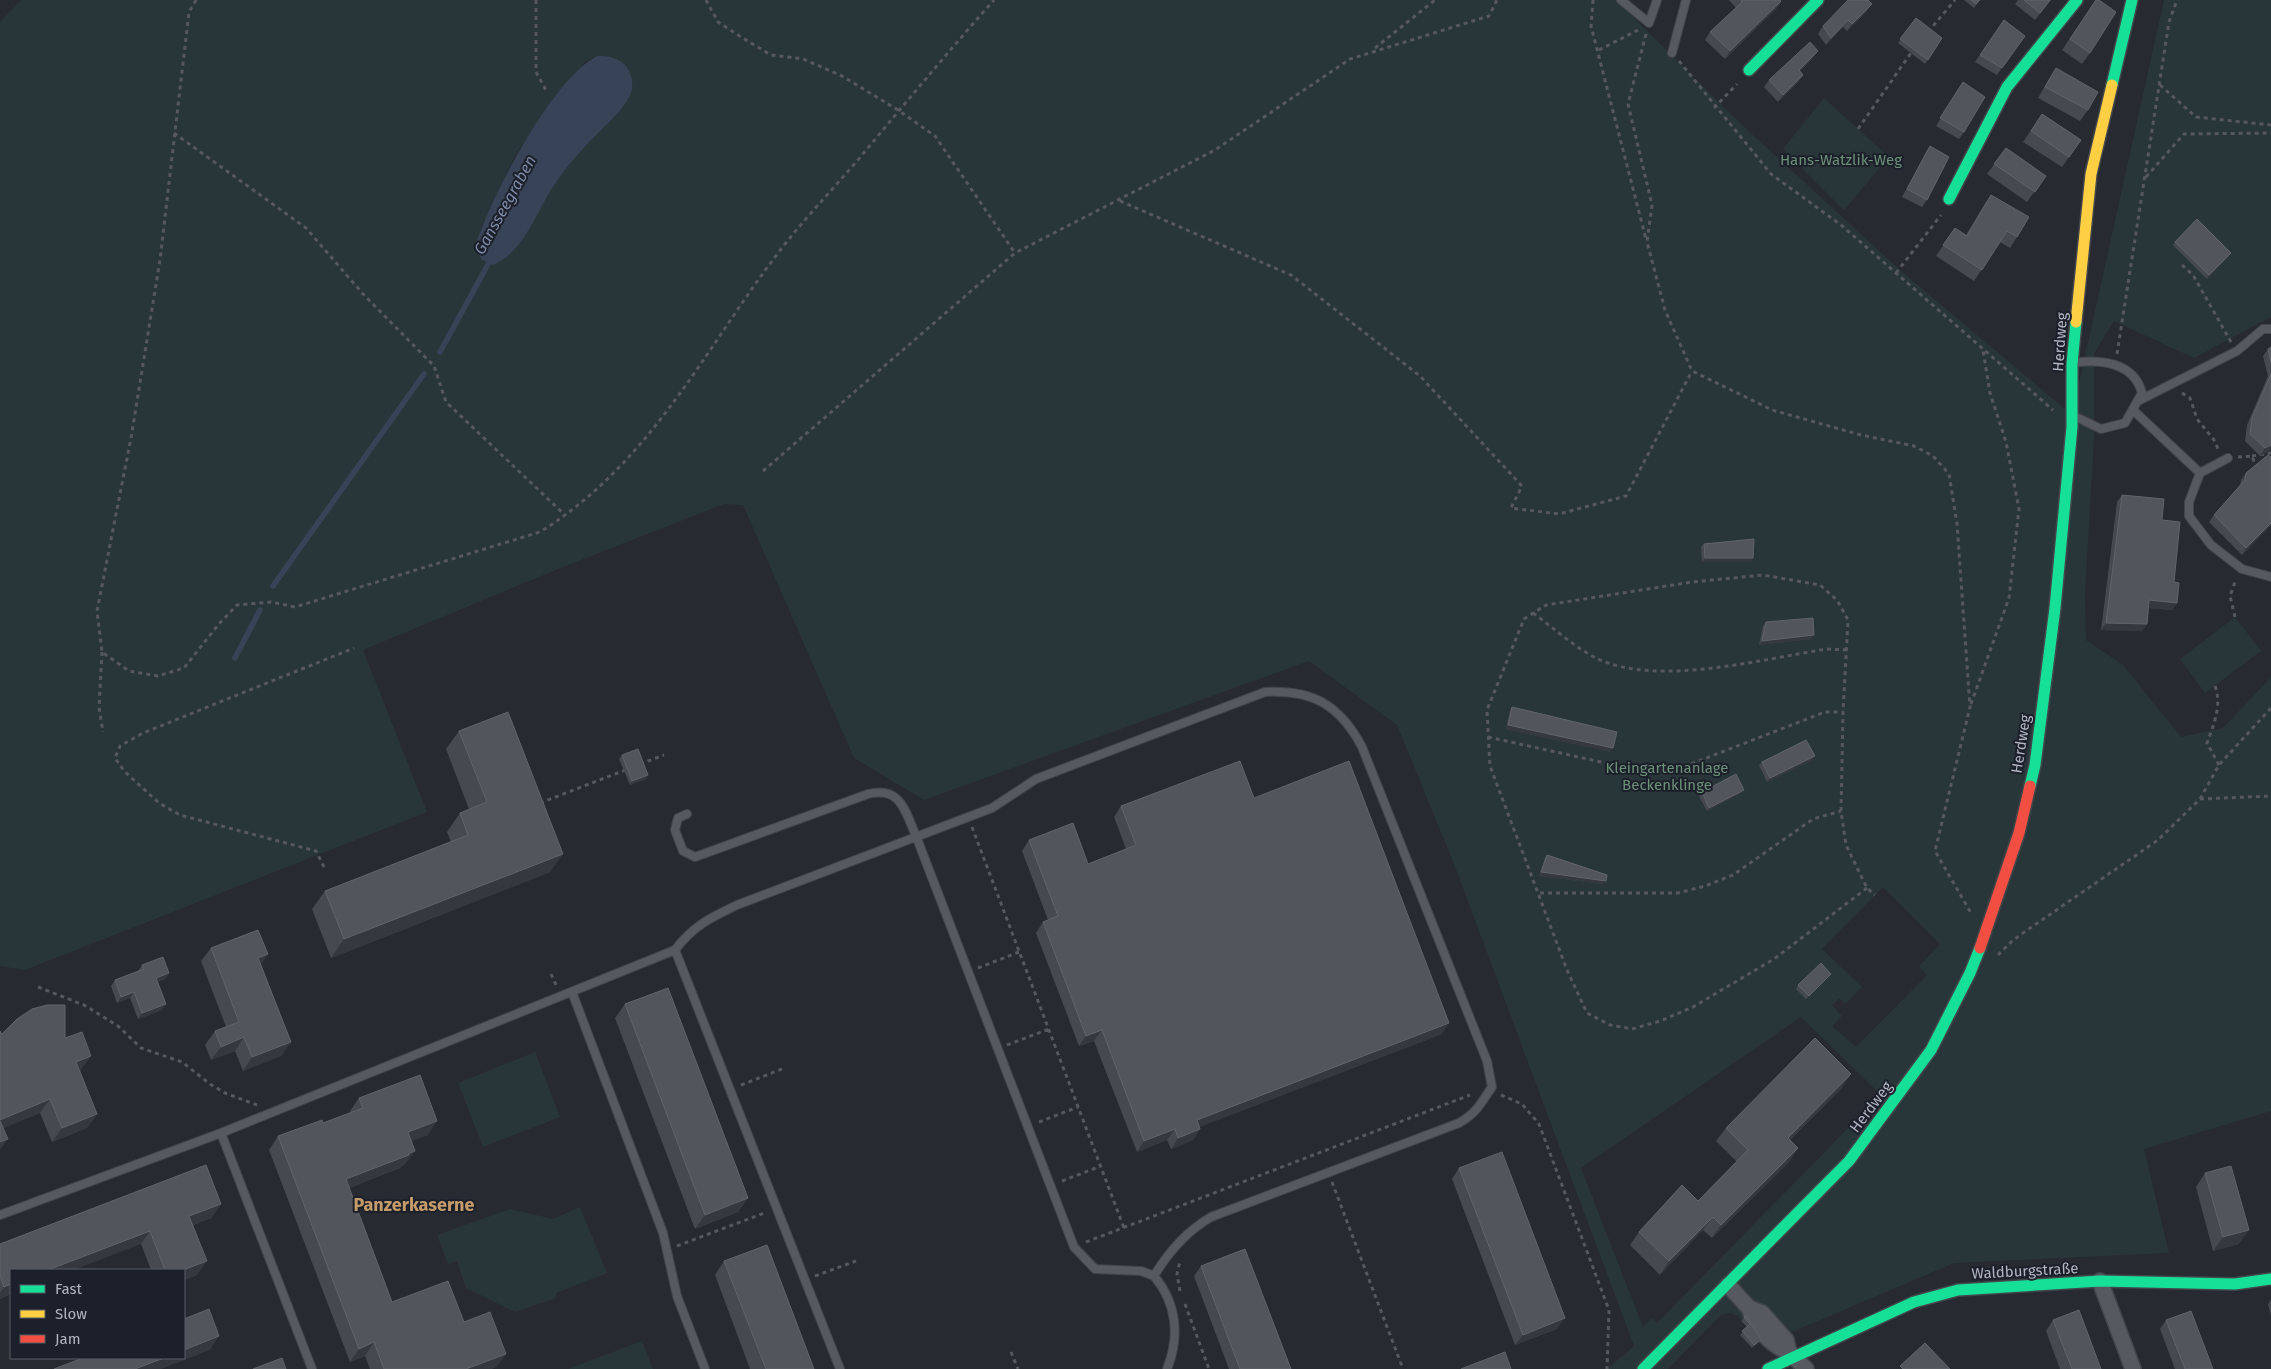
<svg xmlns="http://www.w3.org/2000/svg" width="2271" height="1369" viewBox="0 0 2271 1369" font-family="'Fira Sans',sans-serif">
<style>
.green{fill:#293639;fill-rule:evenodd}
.water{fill:#384358}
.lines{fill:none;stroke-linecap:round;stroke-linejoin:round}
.stream{stroke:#384358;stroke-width:5.5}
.lane-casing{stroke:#42454a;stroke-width:10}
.street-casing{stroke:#42454a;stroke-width:18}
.fast-casing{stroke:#42454a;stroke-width:14}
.slow-casing{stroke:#42454a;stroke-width:14}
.jam-casing{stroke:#42454a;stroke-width:14}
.path{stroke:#55585e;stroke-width:3;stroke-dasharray:4 4;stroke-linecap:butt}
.lane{stroke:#565960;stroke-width:8}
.street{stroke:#565960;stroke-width:15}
.fast{stroke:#16e098;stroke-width:11}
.slow{stroke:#ffcf43;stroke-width:11}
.jam{stroke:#f24e42;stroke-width:11}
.wall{fill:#46494f}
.shaded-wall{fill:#35383e}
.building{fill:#52555b;stroke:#60646b}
.labels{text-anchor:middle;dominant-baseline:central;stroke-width:4;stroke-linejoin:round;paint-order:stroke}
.park-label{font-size:15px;fill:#6c9078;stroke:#1c202b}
.street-label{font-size:15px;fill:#b1b6c2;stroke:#1c202b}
.water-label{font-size:16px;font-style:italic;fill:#7c8aa7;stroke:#1c202b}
.quarter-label{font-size:18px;font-weight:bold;fill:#c59c69;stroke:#1c202b}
</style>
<rect width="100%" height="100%" fill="#272a31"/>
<!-- green -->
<path class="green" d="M21 0H1616L1741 124 1901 271 2072 415 2164 0H2271V317L2194 358 2114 321 2095 352 2094 360V439L2085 593 2086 640 2123 665 2181 737 2223 728 2271 677V1111L2144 1149 2169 1253 1954 1263 1792 1332 1786 1326 1776 1336 1778 1340 1767 1350 1738 1316 1731 1313 1721 1315 1668 1369H1607L1634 1346 1454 864 1397 725 1309 661 924 800 854 758 743 505 724 504 558 569 363 650 427 812 25 970 0 966V22ZM597 56 581 150 557 180 520 242 480 230 516 154 556 98 585 62ZM1883 887 1940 944 1919 966 1927 975 1856 1047 1832 1026 1842 1016 1832 1005 1839 998 1845 1004 1862 987 1822 949ZM1801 1017 1879 1093 1864 1112 1657 1323 1652 1318 1643 1327 1581 1168Z
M1824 98 1889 157 1844 210 1783 149Z
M2235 617 2261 651 2205 693 2180 659Z
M535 1052 560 1117 483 1147 458 1083Z
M580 1207 607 1273 556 1293V1298L515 1312 466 1288 457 1261 448 1264 437 1235 510 1209 553 1219Z
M642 1341 653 1369H568Z"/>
<!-- water -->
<path class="water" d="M597 56C609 56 623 58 629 71 633 80 634 88 629 97 623 109 612 119 602 129 586 145 570 162 557 181 538 207 525 252 493 265L482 260 475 247C490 198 552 79 597 56Z"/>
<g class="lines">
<!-- stream -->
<path class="stream" d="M440 352 492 257
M273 586 424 374
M235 658 260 610"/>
<defs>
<path id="lane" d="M1621 0 1649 23 1657 0
M1672 53 1686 0
M2073 363C2100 359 2134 362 2142 393L2125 423 2101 429 2074 416
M2140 400 2237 351 2263 329H2271
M2133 410 2200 473
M2228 458 2200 473 2189 502V516L2211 545 2242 569 2271 577
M687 814 678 818 675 830 683 851 695 857 868 794C901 786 905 811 916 836L1074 1247 1095 1269 1141 1271 1154 1276
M675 950 840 1369
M572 992 663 1233 677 1296 705 1369
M221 1133 312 1369
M0 1215 221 1133 675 950C693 926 710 918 737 905L992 808 1036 779 1265 692C1312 689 1340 705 1362 747L1487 1061 1492 1087C1480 1104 1478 1112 1459 1123L1211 1217C1187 1231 1169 1251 1154 1276 1177 1303 1180 1337 1167 1369"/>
<path id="street" d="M2100 1281 2133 1369
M1728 1285 1749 1308 1762 1313 1786 1340 1789 1352 1806 1369
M1749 1308C1755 1327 1770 1345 1789 1352"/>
<path id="fast" d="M1749 70 1818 0
M2112 85 2132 0
M1949 199 2007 87 2077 0
M2030 786 2035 765 2055 608 2072 427V364L2076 322
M1643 1369 1849 1161 1931 1050 1970 973 1980 948
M1768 1369 1914 1302 1958 1290 2100 1281 2235 1284 2271 1279"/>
<path id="slow" d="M2076 322 2091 174 2112 85"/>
<path id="jam" d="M1980 948 2019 833 2030 786"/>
</defs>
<!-- lane casing -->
<use href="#lane" class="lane-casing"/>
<!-- street casing -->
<use href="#street" class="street-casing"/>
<!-- fast casing -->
<use href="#fast" class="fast-casing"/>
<!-- slow casing -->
<use href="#slow" class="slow-casing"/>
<!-- jam casing -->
<use href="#jam" class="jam-casing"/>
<!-- path -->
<path class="path" d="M196 0 189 12 160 260 131 438 97 611 102 652 129 671 158 676 184 668 218 625 237 605 271 602 295 607 540 532C654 461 706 345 785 244 808 215 833 189 857 161 902 107 947 53 994 0
M536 0V72L547 92
M706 0 718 22 741 37 771 55 803 59 842 76 898 110 935 136 1015 253
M1593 0 1591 26 1646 239
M1928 32 1955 0
M1646 34 1628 104 1652 205 1647 242 1665 310 1692 371 1772 410 1861 435 1914 446 1933 456 1949 474 1957 524 1970 707 1935 851 1971 913
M1375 48 1435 0
M1599 50 1638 30
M1679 61 1771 174 1841 225 2053 410
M2160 85 2196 117 2271 125
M1714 108 1737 84
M1858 129 1913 50
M174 133 306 228 363 294 434 366 446 402 566 516
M2146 177 2184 134 2271 133
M1120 201 1291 275 1420 376 1522 486 1511 508 1559 514 1626 496 1692 371
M2182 265 2193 275 2231 342
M1896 273 1941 215
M2117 354 2169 22 2177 0
M2182 393 2190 398 2197 419 2214 440 2219 451
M2252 456 2271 453
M2238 457 2252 456 2256 467
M763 471 1015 253 1215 150 1350 59 1489 16 1497 0
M1533 613C1554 628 1575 648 1598 659 1659 687 1762 659 1827 649L1848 650
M2235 617 2230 596 2236 579
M102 652 99 707 103 732
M2215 686C2222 705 2214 724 2207 743L2219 765
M1971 704 2009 598 2019 509 2006 442 1990 393 1983 350
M1488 737 1628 768 1648 771 1678 769 1825 712H1843
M640 764 664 755
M2200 799 2219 765 2271 708
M540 803 628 769
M972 827 1124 1228
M324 867 316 851 180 815 159 803 124 771 115 758 120 746 143 733 354 648
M1867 888 1774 959 1693 1007 1660 1021 1632 1029 1610 1025 1587 1013 1567 970 1490 766 1487 710 1524 619 1546 605 1692 582 1763 575 1820 585 1837 600 1848 620 1843 712 1841 811 1846 845 1867 888 1875 895
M1540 893H1678L1705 886 1733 875 1813 819 1841 811
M1998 955 2013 940 2158 840 2200 799 2271 796
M978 968 1019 952
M551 974 556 985
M38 987 84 1005 118 1026 141 1048 182 1062 210 1084 225 1093 257 1105
M1007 1045 1049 1029
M741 1085 782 1069
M1501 1095 1522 1104 1539 1124 1609 1310 1607 1369
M1039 1122 1078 1107
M1062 1181 1101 1166
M1332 1182 1403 1369
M1086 1242 1470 1095
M677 1246 767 1212
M815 1276 856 1261
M1180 1291 1177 1274 1180 1261
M1185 1304 1209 1369
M1011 1352 1018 1369"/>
<!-- lane -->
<use href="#lane" class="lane"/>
<!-- street -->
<use href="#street" class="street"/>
<!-- fast -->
<use href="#fast" class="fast"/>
<!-- slow -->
<use href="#slow" class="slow"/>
<!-- jam -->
<use href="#jam" class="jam"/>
</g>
<!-- wall -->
<path class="wall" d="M1729 0H1780L1781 2 1776 9 1725 59 1705 40 1710 32 1736 8Z
M1964 0H1980L1974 8Z
M2018 0H2051L2035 20 2015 4Z
M2096 0 2090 53 2082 64 2062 50Z
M1867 11 1847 31 1843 27 1826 45 1818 34 1823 26Z
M1916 18 1942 38 1925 64 1898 43Z
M2004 20 2025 36 1997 75 1975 62Z
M1813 58 1800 71 1803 75 1798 82 1778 102 1764 87 1769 80Z
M2056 68 2088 110 2080 121 2038 98 2049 79Z
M1963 82 1964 132 1959 139 1936 126Z
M2042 114 2081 140 2062 167 2023 142Z
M1930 146 1927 200 1922 207 1902 197 1925 154Z
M2006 148 2046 176 2027 202 1987 174Z
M1991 195 2017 237 2010 248 2000 242 1974 281 1936 256 1955 228 1966 235 1984 205Z
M2175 242 2229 256 2207 279 2173 245Z
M2271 347V450L2260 456 2245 441 2247 425 2268 376 2263 356 2268 349Z
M2246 473 2271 525 2242 555 2209 522 2214 515 2240 485 2241 480Z
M2122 495 2162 520 2174 582 2177 603 2172 610 2149 608 2147 624 2142 631 2101 630 2117 502Z
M1704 544 1751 562H1702L1701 547Z
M1766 622 1812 639 1759 645 1763 626Z
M1512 707 1611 752 1506 729 1510 711Z
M459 731 550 872 331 958 312 909 325 891 451 842 447 832 460 813 469 809 446 749Z
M622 755 648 775 646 779 630 785 619 759Z
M1812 760 1767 782 1759 765 1762 762Z
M1702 792 1741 793 1707 811 1699 796Z
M1254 798 1442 1034 1199 1127 1200 1129 1193 1140 1171 1149 1167 1140 1137 1152 1094 1041 1079 1046 1036 933 1043 922 1048 920 1022 851 1029 840 1088 864 1126 849 1114 817 1121 806Z
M1547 855 1604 884 1539 876 1545 858Z
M211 948 268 954 261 964 291 1042 281 1056 243 1071 235 1051 211 1060 205 1045 215 1031 226 1027 201 961Z
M142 965 169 973 165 979 157 982 162 1010 138 1019 130 998 117 1003 111 986 115 980 138 971Z
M1831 974 1806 999 1796 989 1798 985Z
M625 1004 748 1198 738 1212 695 1229 615 1018Z
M2 1034 65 1038 81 1070 80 1071 97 1114 87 1128 52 1142 40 1113 3 1128Z
M1842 1088 1790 1140 1798 1148 1789 1162 1712 1238 1703 1230 1660 1275 1630 1245 1639 1232 1698 1201 1737 1162 1716 1141 1726 1128Z
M359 1098 428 1135 411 1141 415 1151 405 1164 402 1166 400 1168 349 1188 392 1302 464 1322 506 1354 496 1367 491 1369H370L365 1356 350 1362 269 1150 278 1136 323 1123 350 1113V1111Z
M1459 1168 1557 1329 1515 1345 1452 1179Z
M2205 1173 2239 1244 2213 1251 2196 1187Z
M221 1204 211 1218 193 1225 197 1275 184 1280V1270H151L141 1244 11 1270V1294L0 1299V1244Z
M724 1261 814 1369H750L715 1275Z
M1201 1266 1291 1369H1229L1194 1276Z
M2271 1300V1316L2268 1304Z
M1746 1316 1759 1342 1752 1348 1740 1335 1747 1327 1741 1321Z
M2053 1320 2101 1369H2060L2046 1331Z
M2166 1320 2213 1369H2175L2160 1329Z"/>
<!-- shaded-wall -->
<path class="shaded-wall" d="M1781 1 1776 9 1725 59 1730 51Z
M1872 4 1867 11 1847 31 1852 24Z
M1848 20 1843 27 1826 45 1831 38Z
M1818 51 1813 58 1794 77 1799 70Z
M1803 75 1798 82 1778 102 1783 95Z
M2231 253 2229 256 2207 279 2209 275Z
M2271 445V450L2260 456 2265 448Z
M2271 523V525L2242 555 2246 548Z
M1705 558H1753L1751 562H1702Z
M2149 600 2177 603 2172 610 2144 608Z
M2106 623 2147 624 2142 631 2101 630Z
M1814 635 1812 639 1759 645 1762 641Z
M1508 725 1613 748 1611 752 1506 729Z
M1815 756 1812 760 1767 782 1770 778Z
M648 775 646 779 630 785 632 781Z
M1744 790 1741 793 1707 811 1709 808Z
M563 854 550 872 331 958 344 939Z
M1541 872 1606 881 1604 884 1539 876Z
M268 954 258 968V958Z
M169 973 165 979 152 984 156 978Z
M134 992 130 998 117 1003 121 997Z
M166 1004 162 1010 138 1019 142 1013Z
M1449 1023 1442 1034 1189 1131 1197 1120Z
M1102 1030 1094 1041 1079 1046 1086 1036Z
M244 1037 235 1051 211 1060 221 1047Z
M291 1042 281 1056 243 1071 252 1057Z
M91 1056 81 1070 66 1076 76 1062Z
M1851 1074 1842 1088 1778 1151 1788 1138Z
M50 1099 40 1113 0 1130V1120Z
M97 1114 87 1128 52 1142 62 1128Z
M437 1121 428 1135 398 1146 408 1132Z
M1175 1129 1167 1140 1137 1152 1144 1141Z
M1200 1129 1193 1140 1171 1149 1178 1138Z
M8 1139 0 1150V1142Z
M1798 1148 1789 1162 1712 1238 1721 1225Z
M415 1151 405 1164 402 1166 400 1168 336 1193 346 1179Z
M748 1198 738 1212 695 1229 705 1215Z
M221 1204 211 1218 180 1230 189 1216Z
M1713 1217 1703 1230 1660 1275 1669 1261Z
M2249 1230 2239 1244 2213 1251 2223 1237Z
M150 1231 141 1244 74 1270H48Z
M207 1261 197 1275 184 1280V1270Z
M11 1284V1294L0 1299V1293L4 1287Z
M1565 1318 1557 1329 1515 1345 1523 1335Z
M219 1336 210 1350 161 1369H135L164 1358H184V1350Z
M374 1342 365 1356 350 1362 359 1349Z
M506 1354 496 1367 491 1369H466Z"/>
<!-- building -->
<path class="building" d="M1741 0H1780L1781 1 1730 51 1710 32 1742 2Z
M1848 0H1868L1872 4 1852 24 1848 20 1831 38 1823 26Z
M1971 0H1980L1976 4Z
M2024 0H2050L2040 13Z
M2096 0H2099L2116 12 2090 53 2070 39Z
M1916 18 1942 38 1928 60 1900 39Z
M2004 20 2025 36 2002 68 1980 55Z
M1810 42 1818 51 1799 70 1803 75 1783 95 1769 80Z
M2056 68 2098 92 2088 110 2045 87Z
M1963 82 1985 97 1964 132 1940 118Z
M2042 114 2081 140 2069 157 2031 131Z
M1930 146 1949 157 1927 200 1907 189Z
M2006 148 2046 176 2035 192 1994 164Z
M1991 195 2029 217 2017 237 2007 231 1982 270 1943 245 1955 228 1967 236Z
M2197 219 2231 253 2209 275 2175 242Z
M2271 347V362L2268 349Z
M2271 374V445L2265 448 2250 434 2252 418Z
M2268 455 2271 457V523L2246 548 2214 515 2245 480 2246 473Z
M2122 495 2164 499 2162 520 2180 522 2174 582 2179 583 2177 603 2149 600 2147 624 2106 623Z
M1754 539 1753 558H1705L1704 544Z
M1813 618 1814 635 1762 641 1766 622Z
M1512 707 1617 732 1613 748 1508 725Z
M508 712 563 854 344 939 325 891 468 835 460 813 487 802 459 731Z
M1806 740 1815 756 1770 778 1762 762Z
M638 749 648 775 632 781 622 755Z
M1240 761 1254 798 1349 761 1449 1023 1197 1120 1200 1129 1178 1138 1175 1129 1144 1141 1102 1030 1086 1036 1043 922 1058 916 1029 840 1073 823 1088 864 1136 845 1121 806Z
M1736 774 1744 790 1709 808 1702 792Z
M1547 855 1607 875 1606 881 1541 872Z
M258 930 268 954 258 958 291 1042 252 1057 244 1037 221 1047 215 1031 239 1022 211 948Z
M163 957 169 973 156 978 166 1004 142 1013 134 992 121 997 115 980 144 969 142 965Z
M1821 963 1831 974 1809 996 1798 985Z
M668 988 748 1198 705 1215 625 1004Z
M47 1005H65V1038L82 1032 91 1056 76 1062 97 1114 62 1128 50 1099 0 1120V1031L2 1034 17 1019 32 1009Z
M1815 1038 1851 1074 1788 1138 1798 1148 1721 1225 1713 1217 1669 1261 1639 1232 1682 1185 1698 1201 1748 1150 1726 1128Z
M420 1075 437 1121 408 1132 415 1151 408 1154 409 1155 346 1179 392 1302 448 1281 464 1322 490 1312 506 1354 466 1369H384L374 1342 359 1349 278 1136 322 1120 323 1123 363 1108 359 1098Z
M0 1121 8 1139 0 1142Z
M1502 1152 1565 1318 1523 1335 1459 1168Z
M206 1165 221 1204 189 1216 207 1261 183 1270H165L150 1231 48 1270H11V1284L4 1287 0 1276V1244Z
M2231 1166 2249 1230 2223 1237 2205 1173Z
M767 1245 814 1369H766L724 1261Z
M1245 1249 1291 1369H1240L1201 1266Z
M209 1309 219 1336 184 1350V1319Z
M2079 1310 2101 1369H2072L2053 1320Z
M2191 1311 2213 1369H2185L2166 1320Z
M1746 1316 1761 1339 1754 1345 1742 1331 1750 1324 1744 1318Z
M1925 1343 1950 1369H1903L1900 1366Z
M1505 1352 1511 1369H1461Z
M83 1358H164L135 1369H54Z
M282 1358 286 1369H253Z"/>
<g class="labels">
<!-- park labels -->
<g class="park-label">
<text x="1841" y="160">Hans-Watzlik-Weg</text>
<text x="1667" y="768">Kleingartenanlage<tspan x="1667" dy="17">Beckenklinge</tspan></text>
</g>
<!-- street labels -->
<g class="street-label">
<text transform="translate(2060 342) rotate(-86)">Herdweg</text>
<text transform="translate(2021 744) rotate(-81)">Herdweg</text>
<text transform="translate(1871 1107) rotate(-53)">Herdweg</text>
<text transform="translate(2025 1271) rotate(-3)">Waldburgstraße</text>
</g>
<!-- water labels -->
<g class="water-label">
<text transform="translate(505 205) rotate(-61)">Gansseegraben</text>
</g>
<!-- quarter labels -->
<g class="quarter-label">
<text x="414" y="1205">Panzerkaserne</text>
</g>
</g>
<!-- legend -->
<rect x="10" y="1269" width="175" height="90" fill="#1c202b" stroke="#585c67"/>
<rect x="20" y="1285" width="25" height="8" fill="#16e098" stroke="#585c67"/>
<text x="55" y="1294" font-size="15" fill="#b1b6c2">Fast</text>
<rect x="20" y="1310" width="25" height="8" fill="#ffcf43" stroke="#585c67"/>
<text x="55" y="1319" font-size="15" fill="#b1b6c2">Slow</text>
<rect x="20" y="1335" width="25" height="8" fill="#f24e42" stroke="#585c67"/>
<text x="55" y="1344" font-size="15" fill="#b1b6c2">Jam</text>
</svg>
